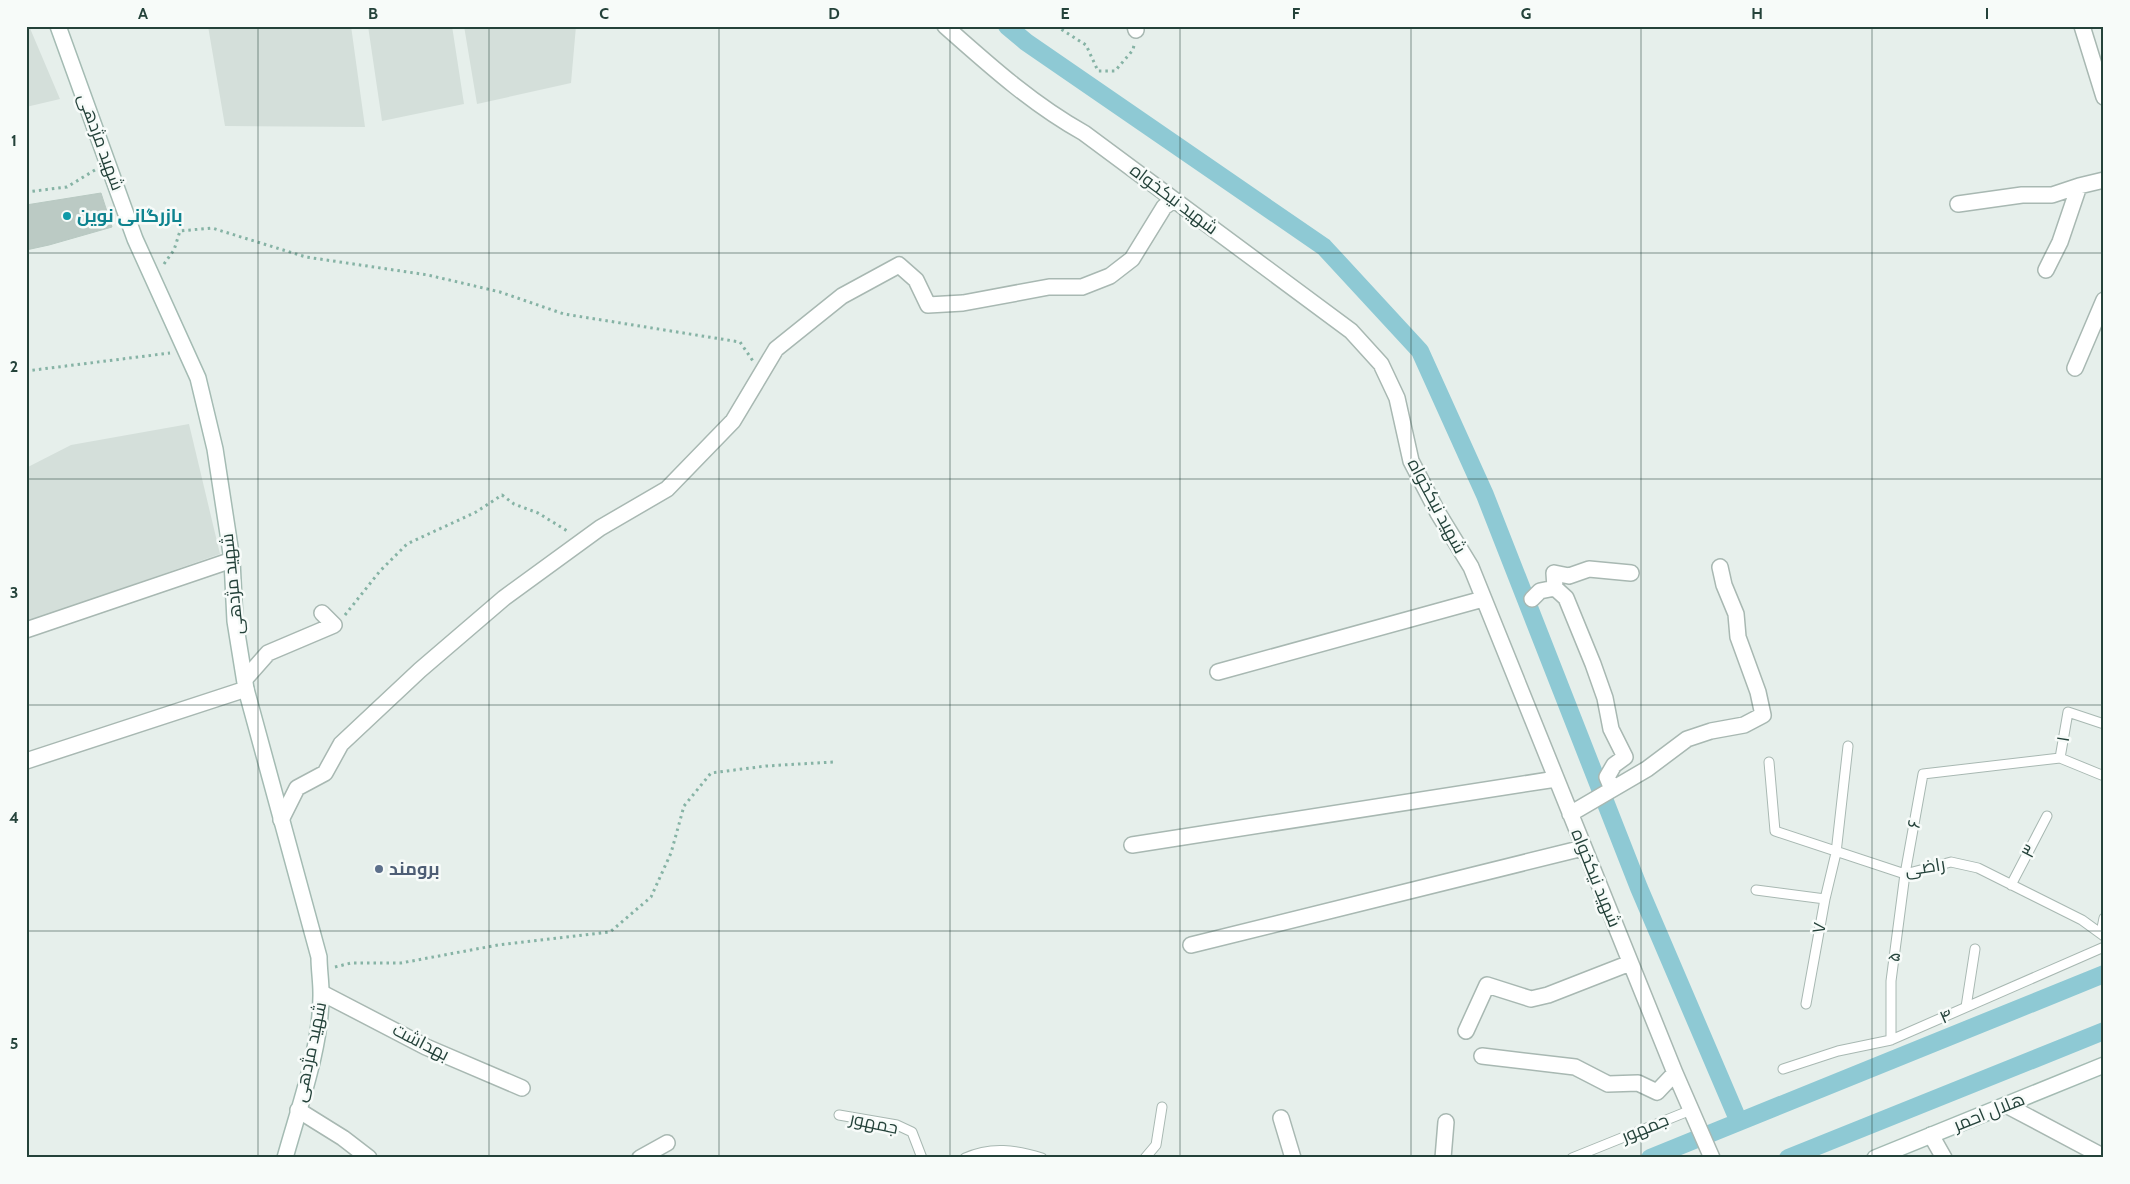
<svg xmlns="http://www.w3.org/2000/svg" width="2130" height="1184" viewBox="0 0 2130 1184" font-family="Cabin,Cairo,sans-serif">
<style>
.built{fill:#d4dfda}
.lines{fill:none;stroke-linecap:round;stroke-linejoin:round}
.canal{stroke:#8ec9d4;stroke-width:18}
.building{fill:#bbcac4;stroke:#b8c9c2}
.service-casing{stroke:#a8b8b2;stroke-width:11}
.minor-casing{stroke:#a8b8b2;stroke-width:18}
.secondary-casing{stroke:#a4bbb3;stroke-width:18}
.path{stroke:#86b3a5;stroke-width:3;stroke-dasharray:2.5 4;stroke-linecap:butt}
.service{stroke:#fff;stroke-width:9}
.minor{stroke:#fff;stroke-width:15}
.secondary{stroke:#fff;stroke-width:15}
.grid{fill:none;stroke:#24423a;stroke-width:1;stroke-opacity:0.55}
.culture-dot{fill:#0f9aa8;stroke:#f7fbf9;stroke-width:2}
.service-dot{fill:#5c6f8a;stroke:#f7fbf9;stroke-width:2}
.labels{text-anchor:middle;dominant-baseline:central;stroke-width:5;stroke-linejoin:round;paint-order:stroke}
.street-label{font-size:18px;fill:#24423a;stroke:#f7fbf9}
.culture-label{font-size:18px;font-weight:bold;fill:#0d838f;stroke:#f7fbf9;text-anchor:start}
.service-label{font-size:18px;font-weight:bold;fill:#4e5e75;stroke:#f7fbf9;text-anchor:start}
.neatline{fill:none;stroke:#24423a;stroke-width:2}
.grid-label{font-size:16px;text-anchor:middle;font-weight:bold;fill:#24423a}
</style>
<rect width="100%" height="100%" fill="#e6efeb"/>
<!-- built -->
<path class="built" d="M26 26H29L60 99 26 107Z
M208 26H351L365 127 225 126Z
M368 26H452L464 104 382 121Z
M464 26H576L571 83 477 104Z
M189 424 220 554 26 622V468L71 445Z"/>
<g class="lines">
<!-- canal -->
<path class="canal" d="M1007 26 1026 42 1324 247 1420 351 1485 495 1639 888 1739 1122
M1650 1158 2104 974
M1788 1158 2104 1031"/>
</g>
<!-- building -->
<path class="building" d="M101 193 112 227 49 245 26 250V205Z"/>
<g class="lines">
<defs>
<path id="service" d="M2104 724 2068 712 2060 758 2104 776
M1769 762 1775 831 1905 874 1951 862 1978 868 2082 920 2104 936
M2011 885 2047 816
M1756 890 1825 899
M2101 933 2104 918
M1806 1004 1825 899 1836 853 1848 746
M1966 1007 1975 949
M1891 1040V981L1905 874 1923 774 2060 758
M1783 1069 1838 1051 1891 1040 2104 947
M839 1115 897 1125 912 1132 922 1158
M965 1158C992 1146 1015 1150 1042 1158
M1145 1158 1156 1145 1162 1107
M1572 1158 1691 1110"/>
<path id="minor" d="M945 26C989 65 1032 104 1084 133L1351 331 1381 364 1397 398 1411 461 1438 513 1471 567 1675 1073 1712 1158
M1135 26 1136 30
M2082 26 2104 97
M1958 204 2022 195H2052L2079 186
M2046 270 2060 242 2079 186 2104 180
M2075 368 2104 300
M1555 588 1566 598 1593 664 1605 698 1611 729 1625 757 1614 765 1607 777 1612 789
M1532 599 1540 591 1555 588 1554 573 1569 576 1589 569 1631 573
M26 630 232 560
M1218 672 1483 599
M245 679 268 653 334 625 322 613
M26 761 246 689
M1570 814 1647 769 1687 739 1711 731 1744 725 1763 715 1758 692 1738 637 1736 614 1724 585 1720 567
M281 820 297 788 325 773 341 744 420 670 504 598 600 528 667 489 733 421 776 349 842 296 899 265 916 280 928 305 963 303 1049 287H1082L1110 276 1132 259 1164 207 1174 200
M1132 845 1556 779
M1191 945 1583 848
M322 993 426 1047 522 1088
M1466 1031 1487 985 1531 999 1548 995 1630 963
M1482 1056 1575 1067 1608 1084 1638 1083 1657 1092 1675 1073
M2006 1105 2104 1157
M298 1110 343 1138 369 1158
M1281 1118 1293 1158
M1931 1135 1944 1158
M640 1158 667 1143
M1443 1158 1446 1122"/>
<path id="secondary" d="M58 26 135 239 198 378 215 449 232 560 235 621 246 689 319 957C319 969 321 981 321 992 322 1045 299 1107 285 1158
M1875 1158 2104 1065"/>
</defs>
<!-- service casing -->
<use href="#service" class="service-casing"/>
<!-- minor casing -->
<use href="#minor" class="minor-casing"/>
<!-- secondary casing -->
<use href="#secondary" class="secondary-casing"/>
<!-- path -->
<path class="path" d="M1056 26 1086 45 1098 71H1115L1133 50 1134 45
M26 192 67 187 95 170
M164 264 174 250 180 231 212 228 306 257 428 275 500 292 564 314 740 342 753 361
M26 371 170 353
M345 615 380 571 407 544 476 512 502 495 514 504 538 513 569 532
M335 967 351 963H401L498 945 610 932 651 897 671 853 684 806 711 773 766 766 833 762"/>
<!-- service -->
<use href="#service" class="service"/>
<!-- minor -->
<use href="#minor" class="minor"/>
<!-- secondary -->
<use href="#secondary" class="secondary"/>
</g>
<!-- grid -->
<path class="grid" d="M258 26V1158M489 26V1158M719 26V1158M950 26V1158M1180 26V1158M1411 26V1158M1641 26V1158M1872 26V1158M26 253H2104M26 479H2104M26 705H2104M26 931H2104"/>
<!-- markers -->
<circle class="culture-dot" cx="67" cy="216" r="5"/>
<circle class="service-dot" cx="379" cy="869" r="5"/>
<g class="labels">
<!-- street labels -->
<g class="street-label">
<text transform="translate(101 142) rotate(70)">شهید مژدهی</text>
<text transform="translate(1174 199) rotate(37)">شهید نیکخواه</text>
<text transform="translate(1437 506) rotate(62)">شهید نیکخواه</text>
<text transform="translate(232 584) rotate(-96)">شهید مژدهی</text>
<text transform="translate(2063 739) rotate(-81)">۱</text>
<text transform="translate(1914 824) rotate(-80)">۶</text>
<text transform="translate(2029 851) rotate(-63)">۳</text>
<text transform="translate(1925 867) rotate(-9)">راضی</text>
<text transform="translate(1596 878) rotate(68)">شهید نیکخواه</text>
<text transform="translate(1819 928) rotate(-80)">۷</text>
<text transform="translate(1894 957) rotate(-83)">۵</text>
<text transform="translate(1946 1016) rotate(-24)">۴</text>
<text transform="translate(421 1042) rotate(27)">بهداشت</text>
<text transform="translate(310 1052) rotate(-78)">شهید مژدهی</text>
<text transform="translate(1989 1112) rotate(-22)">هلال احمر</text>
<text transform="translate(874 1123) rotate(12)">جمهور</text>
<text transform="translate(1645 1128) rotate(-22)">جمهور</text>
</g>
<!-- culture labels -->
<g class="culture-label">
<text x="77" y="216">بازرگانی نوین</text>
</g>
<!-- service labels -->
<g class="service-label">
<text x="389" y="869">برومند</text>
</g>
</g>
<!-- border -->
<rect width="2130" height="1184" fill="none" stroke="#f7fbf9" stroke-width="55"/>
<rect x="28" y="28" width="2074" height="1128" class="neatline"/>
<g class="grid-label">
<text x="143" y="19">A</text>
<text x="373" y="19">B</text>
<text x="604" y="19">C</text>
<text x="834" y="19">D</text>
<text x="1065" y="19">E</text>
<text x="1296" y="19">F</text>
<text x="1526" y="19">G</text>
<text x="1757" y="19">H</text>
<text x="1987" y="19">I</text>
<text x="14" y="146">1</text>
<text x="14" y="372">2</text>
<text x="14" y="598">3</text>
<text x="14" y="823">4</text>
<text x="14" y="1049">5</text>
</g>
</svg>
